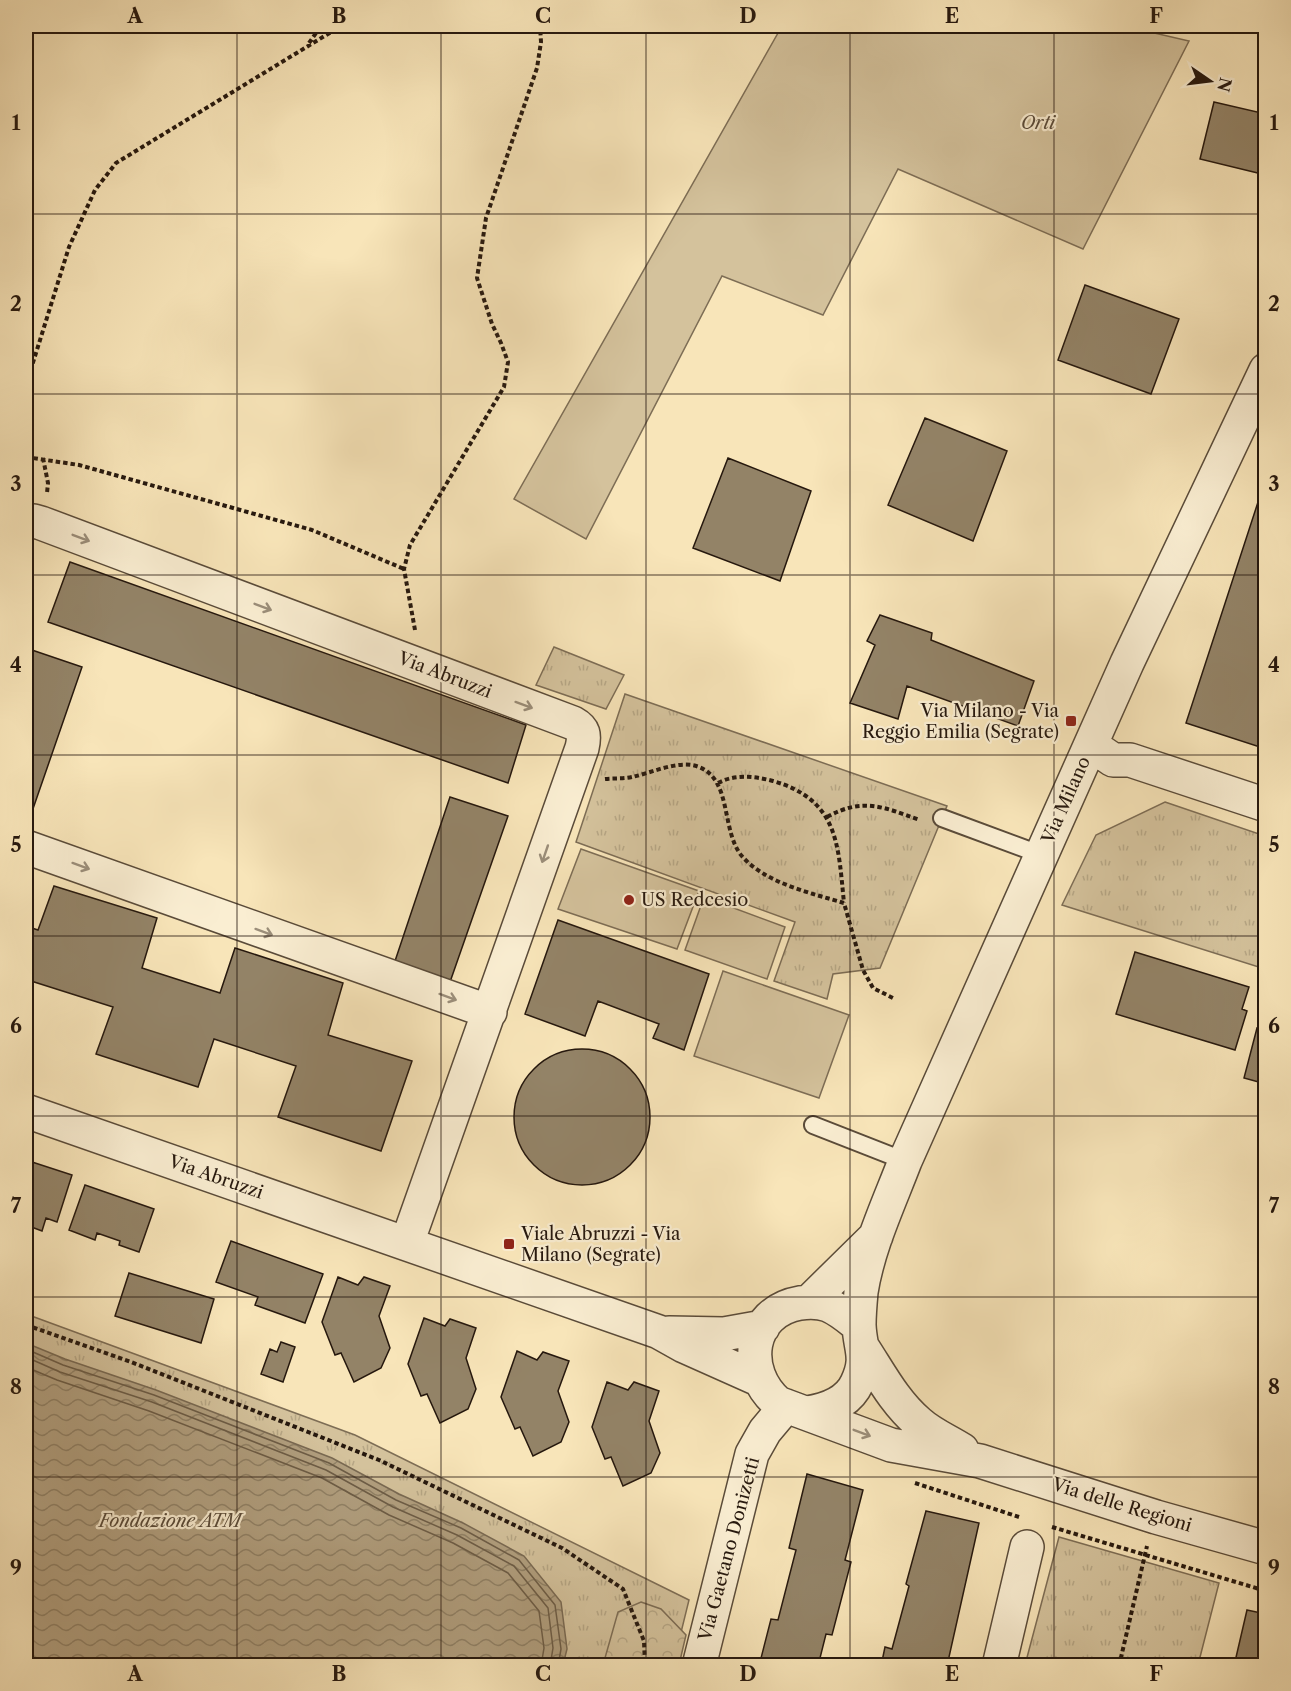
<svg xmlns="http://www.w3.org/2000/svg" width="1291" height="1691" viewBox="0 0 1291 1691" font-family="'Libre Caslon Text',serif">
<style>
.grass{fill:url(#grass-tufts);stroke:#7d6d55;stroke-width:1.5}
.forest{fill:url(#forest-crowns);stroke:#7d6d55;stroke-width:1.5}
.garden{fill:#d4c29c;stroke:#7d6d55;stroke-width:1.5}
.water{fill:url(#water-waves);stroke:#796952;stroke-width:1.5}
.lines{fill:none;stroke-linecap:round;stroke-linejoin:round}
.shore{stroke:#6c5c46;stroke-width:1.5}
.building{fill:#938367;stroke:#26180e;stroke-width:1.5}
.service-casing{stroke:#5a4b39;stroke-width:20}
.minor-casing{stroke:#5a4b39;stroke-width:36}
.path{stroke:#26180e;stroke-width:4;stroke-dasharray:4.5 3;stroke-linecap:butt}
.service{stroke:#faeed2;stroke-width:16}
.minor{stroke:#faeed2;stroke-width:33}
.oneway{stroke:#9b8e7a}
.grid{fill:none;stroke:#26180e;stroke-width:1.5;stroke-opacity:0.55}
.poi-dot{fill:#8f2418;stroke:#faeed2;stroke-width:2}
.labels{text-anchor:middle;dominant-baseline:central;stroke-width:4.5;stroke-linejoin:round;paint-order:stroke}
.park-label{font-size:18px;font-style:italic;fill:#5a4b39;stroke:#faeed2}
.street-label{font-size:18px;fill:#26180e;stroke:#faeed2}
.poi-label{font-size:18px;fill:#26180e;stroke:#faeed2;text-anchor:start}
.neatline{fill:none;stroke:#26180e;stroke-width:2}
.grid-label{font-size:20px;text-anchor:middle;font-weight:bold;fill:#26180e}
</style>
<defs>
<pattern id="grass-tufts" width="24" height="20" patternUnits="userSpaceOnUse" patternTransform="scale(1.5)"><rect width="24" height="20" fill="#d4c29c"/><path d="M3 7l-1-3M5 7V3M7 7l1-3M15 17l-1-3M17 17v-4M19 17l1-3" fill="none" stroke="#b6a685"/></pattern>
<pattern id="forest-crowns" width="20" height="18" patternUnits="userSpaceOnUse" patternTransform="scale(1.5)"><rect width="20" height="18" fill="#d4c29c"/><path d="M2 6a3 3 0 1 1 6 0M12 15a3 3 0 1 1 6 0" fill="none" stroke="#b6a685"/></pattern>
<pattern id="water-waves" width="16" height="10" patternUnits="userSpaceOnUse" patternTransform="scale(1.5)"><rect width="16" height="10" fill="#b19f7f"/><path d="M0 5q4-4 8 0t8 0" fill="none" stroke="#908166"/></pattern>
</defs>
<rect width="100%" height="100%" fill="#f8e5b9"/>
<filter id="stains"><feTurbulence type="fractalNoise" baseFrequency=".00333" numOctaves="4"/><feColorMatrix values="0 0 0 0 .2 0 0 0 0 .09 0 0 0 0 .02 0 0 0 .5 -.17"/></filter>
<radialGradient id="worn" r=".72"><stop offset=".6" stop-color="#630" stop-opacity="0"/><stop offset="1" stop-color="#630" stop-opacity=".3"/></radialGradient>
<!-- grass -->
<path class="grass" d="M554 647 624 675 606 709 536 685Z
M625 694 947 806 880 968 833 974 827 999 774 981 795 922 576 842Z
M1165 802 1265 836V969L1062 905 1096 835Z
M26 1314 355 1435 689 1600 673 1665H26Z
M1059 1537 1219 1583 1198 1665H1025Z"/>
<!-- forest -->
<path class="forest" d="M641 1602 661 1609 686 1635 679 1665H603L618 1612Z"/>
<!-- garden -->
<path class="garden" d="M782 26H1124L1189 41 1083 249 898 169 823 315 722 276 586 539 514 499Z
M581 849 699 891 677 949 558 909Z
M704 897 785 927 767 979 685 950Z
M723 971 849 1015 819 1098 694 1056Z"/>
<!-- water -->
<path class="water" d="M26 1343 65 1359 156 1390 332 1458 399 1494 463 1523 524 1556 561 1602 567 1649 563 1665H26Z"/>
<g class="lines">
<!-- shore -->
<path class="shore" d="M26 1349 63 1365 154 1395 329 1463 396 1500 461 1528 519 1560 555 1605 561 1649 558 1666
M26 1357 60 1372 152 1402 326 1470 393 1507 457 1535 514 1566 548 1608 553 1648 550 1666
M26 1367 57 1380 149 1411 322 1478 389 1515 453 1543 508 1573 539 1611 544 1648 541 1666"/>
</g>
<!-- building -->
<path class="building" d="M1214 102 1266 114V175L1200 159Z
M1085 285 1179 319 1151 394 1058 360Z
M925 418 1007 451 973 541 888 505Z
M728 458 811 491 780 581 693 548Z
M1260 496 1266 498V749L1186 723Z
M70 562 526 725 508 783 48 622Z
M880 615 932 633 931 640 1034 681 1018 726 907 686 898 719 850 703 875 645 867 641Z
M26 648 82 667 26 829Z
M450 797 508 816 450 982 394 964Z
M54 886 157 918 142 968 220 993 235 948 343 983 328 1035 412 1061 381 1151 278 1117 296 1066 214 1039 198 1087 96 1054 113 1007 31 981 26 997V926L38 930Z
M558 920 709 974 684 1050 653 1038 659 1024 598 1001 585 1036 525 1014Z
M1135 952 1249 987 1242 1009 1247 1011 1235 1050 1116 1014Z
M1257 1028 1266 1031V1084L1244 1078Z
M514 1117a68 68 0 1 1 136 0a68 68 0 1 1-136 0Z
M29 1161 72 1175 57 1222 46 1218 42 1231 26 1225V1171Z
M85 1185 154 1209 139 1252 119 1245 120 1241 97 1233 95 1240 69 1230Z
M231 1241 323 1274 305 1323 255 1305 258 1297 216 1282Z
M129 1273 214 1299 201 1343 115 1316Z
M338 1277 358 1285 364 1277 390 1286 379 1316 390 1348 381 1368 354 1382 341 1353 335 1355 322 1322Z
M424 1318 445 1326 450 1319 476 1328 466 1358 476 1389 468 1409 440 1423 427 1394 421 1396 408 1364Z
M281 1342 295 1347 283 1382 261 1374 270 1349 277 1352Z
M517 1351 537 1360 543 1352 569 1361 558 1391 569 1422 561 1442 533 1456 520 1427 515 1429 501 1397Z
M607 1382 628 1390 634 1382 659 1391 649 1421 660 1453 651 1473 623 1486 611 1457 605 1459 592 1427Z
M807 1474 863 1490 845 1560 851 1562 832 1635 826 1634 818 1666H759L771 1619 778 1620 796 1550 789 1548Z
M926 1511 979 1523 947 1666H881L885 1647 892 1649 909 1586 906 1584Z
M1247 1610 1266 1614V1666H1234Z"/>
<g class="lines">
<defs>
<path id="service" d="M942 818 1042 855
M813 1125 905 1161"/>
<path id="minor" d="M26 523 34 521 41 523 573 723C584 729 585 735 582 748L407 1243
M1091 745 1113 760H1130L1266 805
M26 847 490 1012
M26 1111 659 1332 684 1346 758 1379
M809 1302 876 1236
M859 1326C850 1319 840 1310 828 1305 820 1302 809 1302 800 1303 748 1312 741 1371 778 1403L891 1445 980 1461 1156 1517 1266 1548
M669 1333 724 1334 763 1327
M863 1348C880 1374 895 1403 919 1423 931 1434 948 1441 962 1450
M807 1413C827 1410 848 1403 857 1383 869 1357 860 1350 859 1325 859 1314 860 1303 861 1292 868 1247 889 1203 905 1161L1127 663 1266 370
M699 1666 752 1454 765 1431 786 1406
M999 1666 1027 1547"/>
</defs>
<!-- service casing -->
<use href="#service" class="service-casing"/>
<!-- minor casing -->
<use href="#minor" class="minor-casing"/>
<!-- path -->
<path class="path" d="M309 43 321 26
M26 385 69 247 95 190 116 163 341 26
M26 457 79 465 312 530 404 569
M43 458 48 483 47 493
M415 630 404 569 410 545 504 387 508 362 501 343 492 324 477 278 486 218 537 68 541 42 540 26
M605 779C614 778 623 779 632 777 652 773 679 759 699 767 732 780 721 829 741 855 764 883 811 893 844 903L863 970 873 988 893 998
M718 783C735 774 754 776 773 781 839 800 838 845 844 903
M827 817C863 797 883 807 920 820
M26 1325 131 1362 379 1460 562 1548 623 1589 644 1641 645 1666
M915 1483 1019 1517
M1052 1527 1266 1591
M1119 1666 1147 1546"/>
<!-- service -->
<use href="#service" class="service"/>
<!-- minor -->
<use href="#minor" class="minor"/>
</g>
<!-- one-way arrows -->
<defs><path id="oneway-shaft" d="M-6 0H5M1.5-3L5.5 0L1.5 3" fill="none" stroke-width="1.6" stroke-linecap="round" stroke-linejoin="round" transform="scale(1.5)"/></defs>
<g class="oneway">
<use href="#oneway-shaft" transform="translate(81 538) rotate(21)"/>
<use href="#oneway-shaft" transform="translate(263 607) rotate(21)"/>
<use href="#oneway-shaft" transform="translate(524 705) rotate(20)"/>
<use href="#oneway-shaft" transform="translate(545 854) rotate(109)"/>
<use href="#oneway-shaft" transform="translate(81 866) rotate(20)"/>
<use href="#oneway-shaft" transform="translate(264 932) rotate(20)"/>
<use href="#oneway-shaft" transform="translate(448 997) rotate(20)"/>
<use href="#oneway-shaft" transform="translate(862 1433) rotate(21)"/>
</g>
<!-- grid -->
<path class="grid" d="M237 26V1666M441 26V1666M646 26V1666M850 26V1666M1054 26V1666M26 214H1266M26 394H1266M26 575H1266M26 755H1266M26 936H1266M26 1116H1266M26 1297H1266M26 1477H1266"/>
<!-- markers -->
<g class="poi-dot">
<rect x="1065" y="715" width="12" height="12" rx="3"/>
<circle cx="629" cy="900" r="6"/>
<rect x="503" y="1238" width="12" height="12" rx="3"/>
</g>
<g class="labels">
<!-- park labels -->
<g class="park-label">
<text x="1038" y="123">Orti</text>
<text x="170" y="1521">Fondazione ATM</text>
</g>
<!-- street labels -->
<g class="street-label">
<text transform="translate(445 675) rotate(21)">Via Abruzzi</text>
<text transform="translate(1066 800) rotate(-66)">Via Milano</text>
<text transform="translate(216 1177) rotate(19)">Via Abruzzi</text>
<text transform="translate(1122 1505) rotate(17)">Via delle Regioni</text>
<text transform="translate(729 1549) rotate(-75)">Via Gaetano Donizetti</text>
</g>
<!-- poi labels -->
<g class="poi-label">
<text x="1059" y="711" text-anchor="end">Via Milano - Via<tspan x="1059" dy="21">Reggio Emilia (Segrate)</tspan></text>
<text x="641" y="900">US Redcesio</text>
<text x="521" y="1234">Viale Abruzzi - Via<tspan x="521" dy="21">Milano (Segrate)</tspan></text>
</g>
</g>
<!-- margin -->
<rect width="1291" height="1691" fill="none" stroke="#f8e5b9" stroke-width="66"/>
<!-- north arrow -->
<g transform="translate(1210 81) rotate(104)" stroke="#faeed2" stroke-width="4.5" paint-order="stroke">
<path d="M0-4.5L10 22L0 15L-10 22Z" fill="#26180e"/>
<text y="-9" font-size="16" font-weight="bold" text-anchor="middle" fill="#26180e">N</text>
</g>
<rect x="33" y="33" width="1225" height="1625" class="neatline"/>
<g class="grid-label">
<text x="135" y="23">A</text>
<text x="339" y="23">B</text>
<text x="543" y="23">C</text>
<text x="748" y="23">D</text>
<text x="952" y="23">E</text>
<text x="1156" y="23">F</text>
<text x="16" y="130">1</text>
<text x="1274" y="130">1</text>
<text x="16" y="311">2</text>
<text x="1274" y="311">2</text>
<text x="16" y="491">3</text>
<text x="1274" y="491">3</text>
<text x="16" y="672">4</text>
<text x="1274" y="672">4</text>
<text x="16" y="852">5</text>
<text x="1274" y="852">5</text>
<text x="16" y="1033">6</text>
<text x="1274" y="1033">6</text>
<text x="16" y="1213">7</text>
<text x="1274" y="1213">7</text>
<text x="16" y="1394">8</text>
<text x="1274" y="1394">8</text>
<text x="16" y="1575">9</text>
<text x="1274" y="1575">9</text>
<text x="135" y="1681">A</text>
<text x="339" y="1681">B</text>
<text x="543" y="1681">C</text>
<text x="748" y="1681">D</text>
<text x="952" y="1681">E</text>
<text x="1156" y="1681">F</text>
</g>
<rect width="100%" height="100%" filter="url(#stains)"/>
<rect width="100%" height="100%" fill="url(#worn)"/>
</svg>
